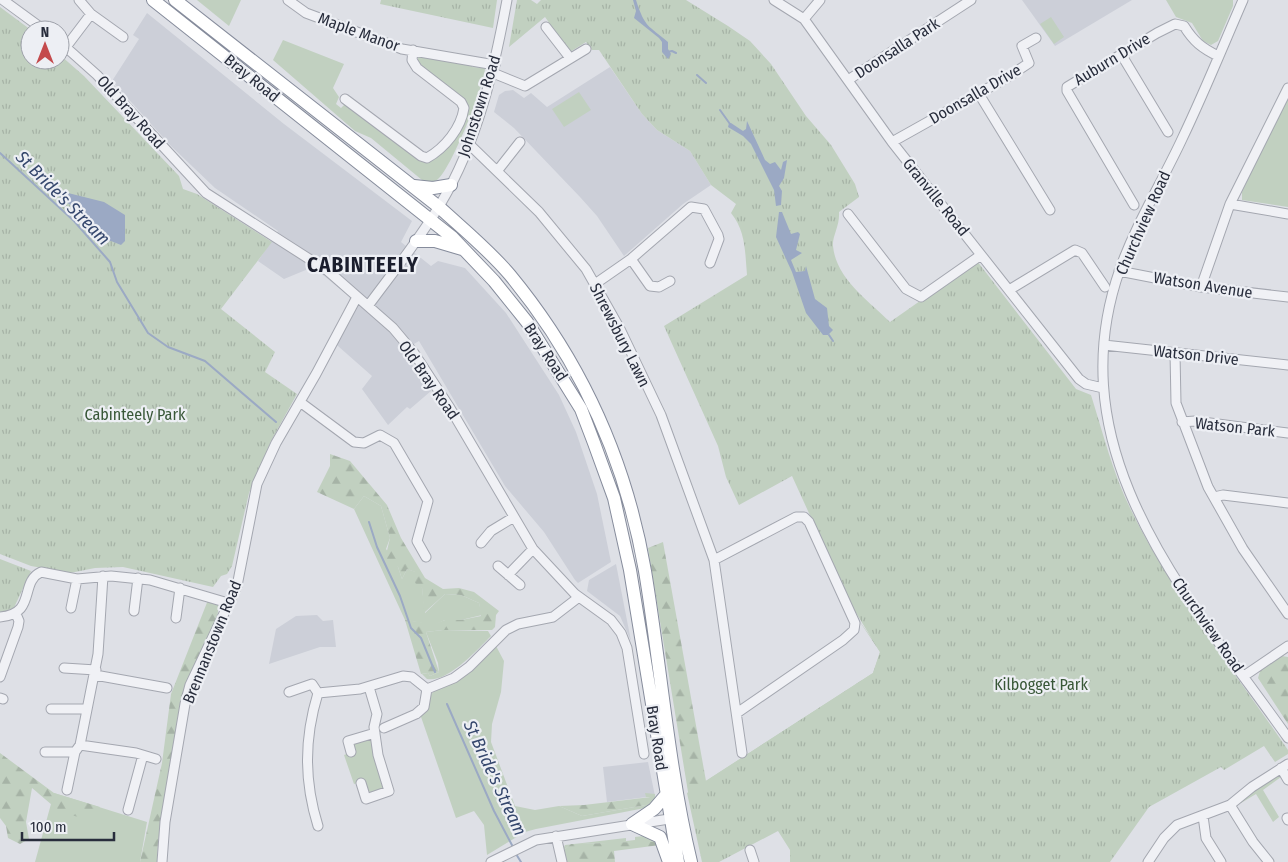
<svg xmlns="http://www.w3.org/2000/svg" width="1288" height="862" viewBox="0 0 1288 862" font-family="'Fira Sans Condensed',sans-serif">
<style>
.built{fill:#cccfd8}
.grass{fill:#c1d0c0}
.forest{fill:url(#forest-firs)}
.park{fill:url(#park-tufts)}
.water{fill:#9ba9c4}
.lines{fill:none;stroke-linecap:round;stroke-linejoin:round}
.stream{stroke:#9ba9c4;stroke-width:2}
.minor-casing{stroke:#a4a7b0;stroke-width:11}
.highway-casing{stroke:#868c9c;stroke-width:14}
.minor{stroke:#f0f1f5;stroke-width:9}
.highway{stroke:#fff;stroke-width:12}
.labels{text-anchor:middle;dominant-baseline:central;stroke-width:4.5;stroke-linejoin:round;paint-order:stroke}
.street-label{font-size:16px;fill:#282d3c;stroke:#edeff4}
.park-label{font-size:16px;fill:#385737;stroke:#edeff4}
.water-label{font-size:18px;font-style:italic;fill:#35476d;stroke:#edeff4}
.district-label{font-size:21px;font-weight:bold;letter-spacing:1px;fill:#1b1e2d;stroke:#edeff4}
</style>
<defs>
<pattern id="forest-firs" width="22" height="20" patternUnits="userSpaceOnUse" patternTransform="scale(1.25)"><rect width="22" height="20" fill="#c1d0c0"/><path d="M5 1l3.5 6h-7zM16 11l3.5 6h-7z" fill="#a6b3a6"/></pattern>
<pattern id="park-tufts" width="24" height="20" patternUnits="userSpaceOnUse" patternTransform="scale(1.25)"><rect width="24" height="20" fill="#c1d0c0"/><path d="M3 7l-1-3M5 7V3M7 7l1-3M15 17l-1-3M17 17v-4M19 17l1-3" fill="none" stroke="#a6b3a6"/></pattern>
</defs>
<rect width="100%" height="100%" fill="#dee0e6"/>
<!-- built -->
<path class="built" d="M1022 0H1132L1055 46Z
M147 13 284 124 412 221 401 242 431 266 438 261 465 268 506 313 559 395 576 432 597 494 611 562 578 583 575 580 544 532 505 486 419 341 402 351 431 391 410 409 407 407 388 425 362 389 372 376 330 339 347 308 350 297 313 267 284 279 258 261 278 231 215 188 171 146 112 81 139 39 133 35Z
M610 67 642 114 657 130 690 151 711 185 683 204 624 256 597 216 580 197 514 128 494 112 499 95 505 91 513 90 524 98 531 93 547 107Z
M616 564 631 641 620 616 587 591 589 580Z
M317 615 323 621 333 620 336 647H320L269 664 276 629 296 616Z
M648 762 655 796 607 802 603 767Z"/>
<!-- grass -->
<path class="grass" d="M197 0H241L229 26Z
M1166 0H1233V6L1218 41 1211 45 1203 41 1192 23 1176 17Z
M1051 17 1064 37 1054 44 1040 24Z
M283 40 344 64 333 88 339 97 336 104 341 108 345 104 429 159 467 112 418 67V56L472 64V67L485 68C485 84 450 172 437 180 432 183 427 182 422 180L371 138 355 131 273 60Z
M579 92 591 110 564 127 552 109Z
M1288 93V207L1242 200V192Z
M364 496 381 506 390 538 386 549 398 567 402 579 407 569 416 572 422 588 425 613 445 594 461 595 479 603 482 615 461 620H445L434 625 405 620 354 509Z
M443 630 488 631 491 636C478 649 448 683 427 679L422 674 428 673 430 676 439 672 438 663 426 632Z
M496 646 504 661 501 692 492 724 491 742 515 806 535 810 559 806 582 816 646 805 650 797H646L645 793 655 794V799L645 808 536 829 525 832 487 855 484 825 474 811 456 818 420 714 434 690 461 677Z
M372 738 385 785 383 788 372 793 367 790 364 781 354 784 344 755 354 751 353 744Z
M1276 776 1281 777 1263 790 1279 817 1273 822 1256 794 1241 803 1239 801Z
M54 793 147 822 140 862H35Z
M643 836 659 842 579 844H571L564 850V847L565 845 626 838V841L635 840V837Z"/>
<!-- forest -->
<path class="forest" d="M330 454 350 461 387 505 401 538 425 578 443 589 459 588 474 592 499 611 496 615 495 627 492 630H443L426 632 439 672 430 676 428 673 421 674 405 620 434 624 445 620H461L481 616 479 603 461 595 445 594 424 613 422 588 415 583V572L407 569 402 579 398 567 385 559 390 538 381 506 364 496 354 509 317 492 330 466Z
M663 542 706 781 873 673 880 652 858 619 894 669 689 798 648 548Z
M208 600 219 605 217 618 184 691 178 715 158 842 157 862H140L162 763 171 694Z
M1282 656 1288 657V724L1258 678 1261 668Z
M0 753 54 793 100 807 93 818C62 818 54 806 32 788L26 822 29 839 20 844 8 838 6 826 0 818Z
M651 797 650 802 646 805 582 816 559 806 584 805Z
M634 842H659L660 845 614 851 615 862H567L564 850 571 844H579Z"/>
<!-- park -->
<path class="park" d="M381 0H497L493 28 380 4Z
M517 0H531L537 4 541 0H686L728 26 750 41 771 64 806 116 831 145 855 184 859 197 839 212C840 226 832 236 833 246 836 279 869 301 890 322L977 261 1076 389 1091 395C1103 433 1113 474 1131 510 1171 591 1228 663 1279 737L1288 750V754L1275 762 1264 746 1224 770 1221 767 1149 807 1110 862H790V850L778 831 719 862H702L687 793 873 673 880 652 850 603 792 476 739 505 726 477 718 446 664 326 747 275C745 253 746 231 731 213L736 204 711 185 690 151 657 130 642 114 599 50H592L586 42 570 52 545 17 509 47Z
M0 7 31 30 30 60H60V55L84 76 179 176 183 189 197 194 272 242 221 309 275 352 265 372 297 394 271 441 249 493 232 566 227 574 221 576 213 587 123 567 95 568 70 573 31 566 0 554Z
M0 559 31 571 12 612 0 613Z"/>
<!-- water -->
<path class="water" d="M633 0H636C645 28 648 25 668 42V49L671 54 668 59 662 52V42L659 38 634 18 636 11Z
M747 121 765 160 770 164 775 162 781 170 783 162 787 160 784 178 779 186 782 191 781 205 776 206 774 190 751 144 743 136 728 127 729 123H731L743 131 746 129Z
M52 189 104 202 125 215V241L121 245 111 241 100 243 76 209 51 191Z
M779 212H782L791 234 798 232 800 234 796 250 802 253 791 260 796 272 805 271 806 266 815 299 827 308 829 326 833 330 828 335H823L806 313 792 272 776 237Z"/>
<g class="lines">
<!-- stream -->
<path class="stream" d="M667 52 672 51 676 53
M697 75 706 83
M720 110 730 124
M0 153 74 221 110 262 117 282 148 333 168 347 205 361 276 422
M829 335 833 341
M369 522 377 547 400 596 411 628 421 638 435 672
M447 704 494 811 513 847
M516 854 521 862"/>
<defs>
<path id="minor" d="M3 0 44 30
M79 0 91 14 123 37
M288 0 306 13 402 49 495 65
M774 0 804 19 892 142 1079 379 1086 384 1103 388
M1243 0C1223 46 1204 93 1182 139 1162 182 1136 224 1120 269 1055 454 1189 598 1288 738
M804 19 820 0
M546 27 570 58
M60 42 97 75 206 193 328 271 393 328 414 353 450 408 533 549 575 594 611 620 621 633 627 648 644 754
M66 47 91 14
M1121 54 1168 132
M493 73 525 86 586 49
M848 80 971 0
M979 94 1050 210
M345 99 421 156 427 158C445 148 461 128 464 108L461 102 417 68 412 60 413 50
M892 142 1008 77 1029 63 1022 46 1036 38
M470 145 539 212 586 269 620 329 661 415 714 560 742 753
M498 170 520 142
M1230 204 1288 214
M1134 205 1067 91V87L1157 33 1175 24 1184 26C1194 42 1202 48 1218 56
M848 214 906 289 921 297 981 255
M631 259 650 286 659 287 670 281
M1119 271 1201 287 1288 297
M595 284 631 259 691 207 704 209 718 235 719 239 710 263
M1201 287 1230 204 1288 88
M1009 290 1075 250 1082 253 1105 287
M368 306C393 272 420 239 441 203 478 141 494 70 507 0
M1104 345 1288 365
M1175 353 1176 403 1208 487 1243 549 1288 614
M300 402 354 442 364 443 380 435 394 443 428 501 417 541 426 557
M1182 422 1195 421 1288 433
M1214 497 1223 495 1288 503
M481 543 491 531 514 517
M714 560 796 517H804L809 522 855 623 854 630 843 640 737 713
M498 566 520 585
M508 575 533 549
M71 608 77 579
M134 611 138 578
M0 617C37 614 19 582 41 572L77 579 111 576 150 580 228 603
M176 618 180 588
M64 668 96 670
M95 675 167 688
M1244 676 1288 646
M0 677 18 627 19 621 16 614
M427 689 454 678 469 667 506 630 518 624 553 617 579 597
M289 692 312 684 318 693
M0 698 3 699
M51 709H87
M80 745 136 753 156 759
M45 752H75
M351 752 348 741 375 733
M1281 768 1288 780
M361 783 366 799 389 791 378 755 374 727 377 714 369 687
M67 790 75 752 80 745 98 654 103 576
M1230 805 1253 842 1269 862
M128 810 143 755
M1203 816 1206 838 1221 862
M1287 818 1288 820
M318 826C304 781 304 739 318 693L360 689 403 676 412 677 427 689 424 707 416 714 384 728
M556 836 562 862
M750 850 754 862
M162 862 165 822 185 704 190 685 237 586 257 484 276 443 316 374 357 297
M491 862 536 840 669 819
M1148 862 1164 838 1177 825 1230 805 1252 787 1288 764"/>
<path id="highway" d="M153 0 452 237 494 281 527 322 581 409 594 443 614 498 630 570 678 862
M175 0 439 207C463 229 489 250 510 275 581 361 626 461 645 571 661 667 668 766 691 862
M414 186 433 188 451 185
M416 241H435L462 249
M632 824 660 837 669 862
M632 824 654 809 666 795"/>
</defs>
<!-- minor casing -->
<use href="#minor" class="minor-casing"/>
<!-- highway casing -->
<use href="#highway" class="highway-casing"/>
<!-- minor -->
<use href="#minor" class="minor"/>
<!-- highway -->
<use href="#highway" class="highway"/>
</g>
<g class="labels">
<!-- street labels -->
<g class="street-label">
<text transform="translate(359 32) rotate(20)">Maple Manor</text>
<text transform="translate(897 48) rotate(-33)">Doonsalla Park</text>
<text transform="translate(1112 59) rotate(-31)">Auburn Drive</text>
<text transform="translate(252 78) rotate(39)">Bray Road</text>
<text transform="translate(975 94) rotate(-30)">Doonsalla Drive</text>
<text transform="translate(479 106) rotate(-72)">Johnstown Road</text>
<text transform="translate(131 112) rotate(48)">Old Bray Road</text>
<text transform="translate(936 197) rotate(51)">Granville Road</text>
<text transform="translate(1143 223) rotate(-66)">Churchview Road</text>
<text transform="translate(1203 285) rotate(9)">Watson Avenue</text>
<text transform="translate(620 335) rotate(63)">Shrewsbury Lawn</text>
<text transform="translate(546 352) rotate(57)">Bray Road</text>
<text transform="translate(1196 355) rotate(6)">Watson Drive</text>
<text transform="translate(429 380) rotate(55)">Old Bray Road</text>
<text transform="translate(1235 427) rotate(6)">Watson Park</text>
<text transform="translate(1208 625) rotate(55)">Churchview Road</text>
<text transform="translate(212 642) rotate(-68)">Brennanstown Road</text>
<text transform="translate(657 738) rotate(81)">Bray Road</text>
</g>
<!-- park labels -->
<g class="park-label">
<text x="135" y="414">Cabinteely Park</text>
<text x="1041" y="684">Kilbogget Park</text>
</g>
<!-- water labels -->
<g class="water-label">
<text transform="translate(63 198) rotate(45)">St Bride's Stream</text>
<text transform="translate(495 778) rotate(65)">St Bride's Stream</text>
</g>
<!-- district labels -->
<g class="district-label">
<text x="363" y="265">CABINTEELY</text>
</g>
</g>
<!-- north arrow -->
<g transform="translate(45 45)"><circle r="24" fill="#edeff4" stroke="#9ea1aa"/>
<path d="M0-4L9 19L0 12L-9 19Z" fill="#c44a4c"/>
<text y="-8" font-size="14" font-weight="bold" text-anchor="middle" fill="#282d3c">N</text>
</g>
<!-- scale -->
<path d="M22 832v8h92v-8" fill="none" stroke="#282d3c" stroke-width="2.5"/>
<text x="30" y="832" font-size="15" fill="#282d3c" stroke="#edeff4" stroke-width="4" paint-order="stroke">100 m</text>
</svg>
